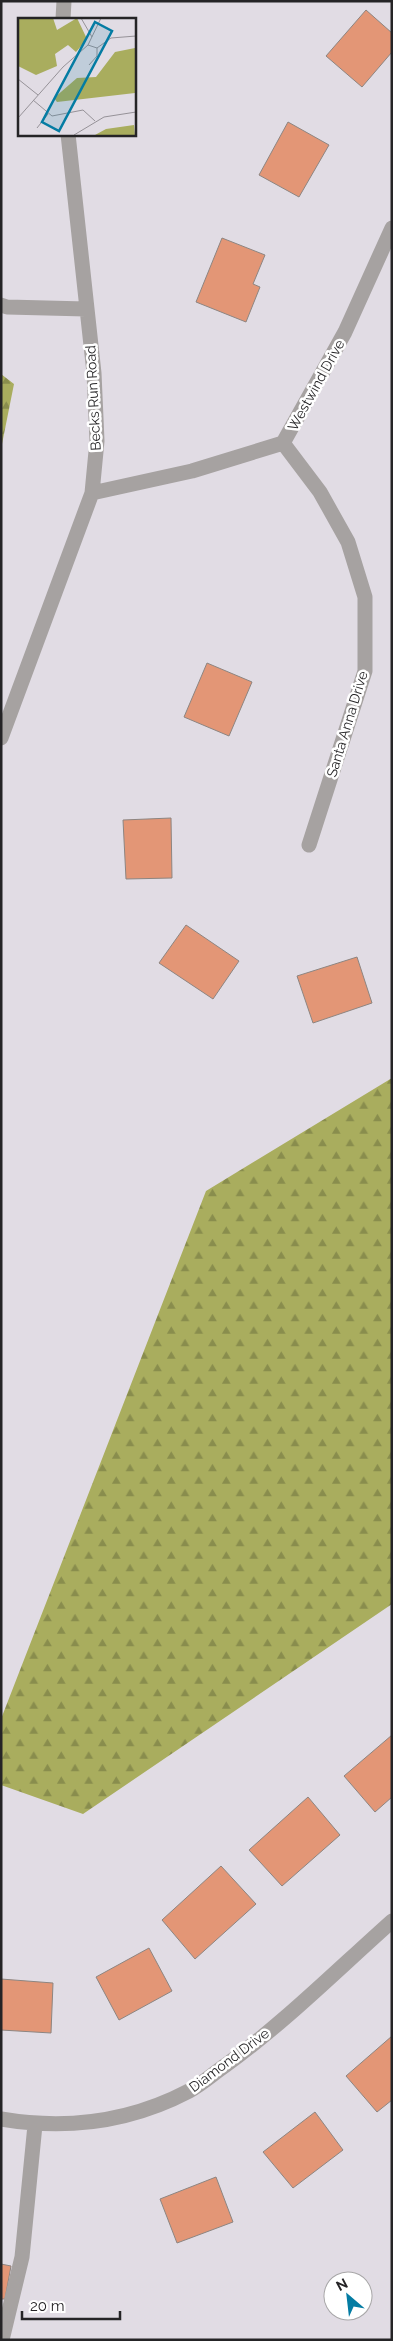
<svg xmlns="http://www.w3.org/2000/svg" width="393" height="2341" viewBox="0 0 393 2341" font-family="Raleway,sans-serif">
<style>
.forest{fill:url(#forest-firs)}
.building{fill:#e39676;stroke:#8d8581}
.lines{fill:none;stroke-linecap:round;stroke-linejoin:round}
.minor{stroke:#a6a2a1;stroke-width:15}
.labels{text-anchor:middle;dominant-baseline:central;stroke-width:5;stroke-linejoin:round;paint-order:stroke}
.street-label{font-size:14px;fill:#252426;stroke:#fff}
.inset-road{fill:none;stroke:#969298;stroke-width:1}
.view{fill:#047ca3;fill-opacity:0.15;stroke:#047ca3;stroke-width:2.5}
.inset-edge{fill:none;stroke:#252426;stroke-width:2.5}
</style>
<defs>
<pattern id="forest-firs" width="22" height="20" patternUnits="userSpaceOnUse" patternTransform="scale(1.25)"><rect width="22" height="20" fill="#a9ad5e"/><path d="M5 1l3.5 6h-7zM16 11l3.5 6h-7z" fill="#898d4d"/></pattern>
</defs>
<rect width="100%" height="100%" fill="#e1dce4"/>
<!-- forest -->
<path class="forest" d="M1 374 14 384 1 449Z
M392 1078V1604L83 1814 1 1785V1719L206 1191Z"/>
<!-- building -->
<path class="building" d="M366 10 392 33V52L362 87 326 56Z
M288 122 329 145 299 197 259 175Z
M222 238 265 255 253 284 260 287 246 322 196 302Z
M207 663 252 682 229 736 184 717Z
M171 818 172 878 126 879 123 820Z
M186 925 239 961 213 999 159 963Z
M357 957 372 1003 313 1023 297 976Z
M392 1735V1797L375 1812 344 1776Z
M308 1797 340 1835 282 1886 249 1850Z
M221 1866 256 1904 195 1959 162 1920Z
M149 1948 172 1991 119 2020 96 1977Z
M1 1979 53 1983 51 2033 1 2030Z
M392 2036V2100L377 2112 346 2076Z
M315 2112 343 2150 293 2188 263 2152Z
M216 2177 233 2222 177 2243 160 2199Z
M1 2264 11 2266 5 2299H1Z"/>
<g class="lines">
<!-- minor -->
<path class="minor" d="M63 19 64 1
M1 305 7 307 86 309
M283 443 320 492 348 542 365 597V671L309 845
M92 493 192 471 283 443 345 332 392 228
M1 738 92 493 97 441 94 373 68 134
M1 2119C66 2130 130 2122 189 2091 202 2084 214 2073 226 2065 285 2022 337 1970 392 1921
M2 2340 22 2257 35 2125"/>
</g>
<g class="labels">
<!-- street labels -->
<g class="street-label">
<text transform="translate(316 385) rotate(-61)">Westwind Drive</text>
<text transform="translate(93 398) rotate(-93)">Becks Run Road</text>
<text transform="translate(347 724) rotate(-73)">Santa Anna Drive</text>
<text transform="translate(229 2060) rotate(-37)">Diamond Drive</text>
</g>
</g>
<!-- overview -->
<g transform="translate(18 18)">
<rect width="118" height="118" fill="#e1dce4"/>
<path d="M0 0H35L39 12 59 0 69 21 58 34 50 27 37 36 39 48 18 57 0 48ZM117 30V75L39 84 36 80 59 60 78 59 97 34ZM116 107 117 117H77L88 111Z" fill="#a9ad5e"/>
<path class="inset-road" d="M63 0 74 19M70 27 79 30 93 20 118 18M71 47 79 38V30M0 61 20 77M15 82 34 98 65 92 77 103M0 100 45 49 70 27 83 0M19 110 30 96M56 117 86 99 118 94"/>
<path class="view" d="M77 4 94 13 41 113 24 104Z"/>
<rect width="118" height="118" class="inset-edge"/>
</g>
<!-- border -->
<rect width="393" height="2341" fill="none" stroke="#252426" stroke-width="5"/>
<!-- north arrow -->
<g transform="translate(348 2296) rotate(332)"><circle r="24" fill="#ffffff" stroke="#a8a7a8"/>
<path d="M0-4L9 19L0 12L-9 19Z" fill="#047ca3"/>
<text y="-8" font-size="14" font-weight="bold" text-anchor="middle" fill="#252426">N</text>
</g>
<!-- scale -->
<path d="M22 2311v8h98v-8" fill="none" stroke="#252426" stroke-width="2.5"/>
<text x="30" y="2311" font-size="15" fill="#252426" stroke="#ffffff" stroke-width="4" paint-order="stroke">20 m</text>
</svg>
